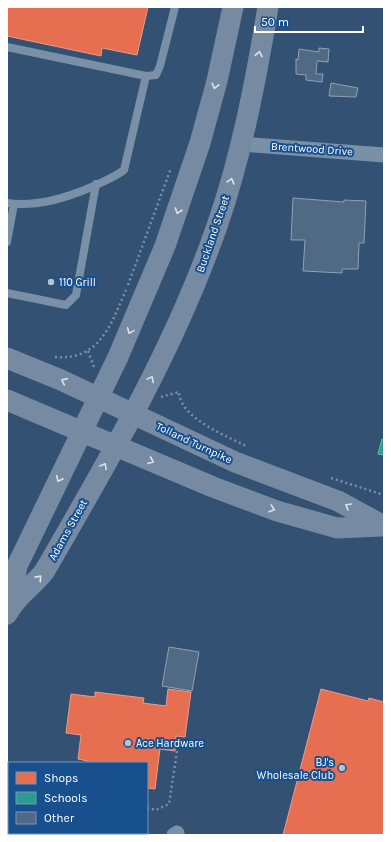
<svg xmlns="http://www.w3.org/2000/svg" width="391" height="842" viewBox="0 0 391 842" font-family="Karla,sans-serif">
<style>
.shops{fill:#e76f51;stroke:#ee9a85}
.schools{fill:#2a9d8f;stroke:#6abab1}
.building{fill:#516a84;stroke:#8fa1b4}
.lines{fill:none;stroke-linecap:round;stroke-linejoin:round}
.path{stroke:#7a90a6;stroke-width:2.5;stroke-dasharray:2 3;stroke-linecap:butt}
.service{stroke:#7a90a6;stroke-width:8}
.minor{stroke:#7a90a6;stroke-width:15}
.secondary{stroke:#768ba2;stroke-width:21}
.oneway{stroke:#dde2e8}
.poi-dot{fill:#b8c2ce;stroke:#18508d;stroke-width:1.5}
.labels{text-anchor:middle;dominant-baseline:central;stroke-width:4;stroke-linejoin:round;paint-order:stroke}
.street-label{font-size:11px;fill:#fff;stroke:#18508d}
.poi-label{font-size:11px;fill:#fff;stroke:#18508d;text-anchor:start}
</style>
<rect width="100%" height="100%" fill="#335172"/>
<!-- shops -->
<path class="shops" d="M7 7H148L137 55 102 48 101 56 7 36Z
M168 689 191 692 185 737 176 736 175 751 160 749 155 789 147 788V763H88V761L78 759 81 735 66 733 71 694 95 697V692L144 698 143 703 166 706Z
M321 689 368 701 369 698 384 702V835H283Z"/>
<!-- schools -->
<path class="schools" d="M382 439 384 440V455L378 454Z"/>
<!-- building -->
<path class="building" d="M319 48 329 49 328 62 317 61 316 74H323L322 82 306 80V75L296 74V59L298 60 299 49 319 52Z
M331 83 358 88 356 97 329 96Z
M293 198 344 202V200L366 201 364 243H359L358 269H342V273L303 271 305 240H291Z
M169 647 199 652 192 691 162 686Z"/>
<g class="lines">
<!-- path -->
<path class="path" d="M128 285 171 168
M88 351 94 367
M55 357C100 361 111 324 126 290
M161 397 179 392C180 418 225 435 246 446
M331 478 384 495
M147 808 156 810 169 804 178 745"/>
<!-- service -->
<path class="service" d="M7 47 146 76
M7 203C38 207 66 198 94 186 104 181 115 177 124 170L146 76 156 75 160 66 175 7
M7 242 14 204
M7 293 66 305 76 295 96 184"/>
<!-- minor -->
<path class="minor" d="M240 144 384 155
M7 797 9 798
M116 833 122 835
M174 835 177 833"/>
<!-- secondary -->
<path class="secondary" d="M7 358 61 380 235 462 338 501 384 526
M7 400 213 487 277 511 337 528 382 526
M11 605 17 566 118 357 165 246 200 143 217 81 233 7
M7 614C16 596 32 587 44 572 109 460 176 346 218 223 242 154 256 79 268 7"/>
</g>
<!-- one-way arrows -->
<defs><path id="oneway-chevron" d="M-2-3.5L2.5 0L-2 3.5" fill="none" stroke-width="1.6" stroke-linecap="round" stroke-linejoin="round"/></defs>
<g class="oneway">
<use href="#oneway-chevron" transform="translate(259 54) rotate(-79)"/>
<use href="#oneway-chevron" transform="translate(215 86) rotate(104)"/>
<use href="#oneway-chevron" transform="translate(231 181) rotate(-74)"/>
<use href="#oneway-chevron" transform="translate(178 211) rotate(109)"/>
<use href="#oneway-chevron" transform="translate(130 331) rotate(114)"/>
<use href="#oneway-chevron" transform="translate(151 379) rotate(-62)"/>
<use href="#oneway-chevron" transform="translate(64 381) rotate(-156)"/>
<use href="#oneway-chevron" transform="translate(151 461) rotate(23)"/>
<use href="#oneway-chevron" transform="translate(104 466) rotate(-61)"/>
<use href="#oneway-chevron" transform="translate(59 479) rotate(116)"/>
<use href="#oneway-chevron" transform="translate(348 506) rotate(-150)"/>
<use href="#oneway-chevron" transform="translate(272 509) rotate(19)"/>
<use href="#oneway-chevron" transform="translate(39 578) rotate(-48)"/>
</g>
<!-- markers -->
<g class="poi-dot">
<circle cx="51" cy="282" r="4"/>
<circle cx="128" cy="743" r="4"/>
<circle cx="342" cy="768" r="4"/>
</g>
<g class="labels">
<!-- street labels -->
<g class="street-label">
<text transform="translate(312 149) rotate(4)">Brentwood Drive</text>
<text transform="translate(213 234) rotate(-71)">Buckland Street</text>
<text transform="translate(194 443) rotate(25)">Tolland Turnpike</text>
<text transform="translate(68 530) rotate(-61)">Adams Street</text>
</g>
<!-- poi labels -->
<g class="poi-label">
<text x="59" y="282">110 Grill</text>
<text x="136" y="743">Ace Hardware</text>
<text x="334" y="762" text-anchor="end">BJ's<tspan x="334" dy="13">Wholesale Club</tspan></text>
</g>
</g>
<!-- border -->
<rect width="391" height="842" fill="none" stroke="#ffffff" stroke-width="16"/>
<!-- legend -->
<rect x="8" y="762" width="140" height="72" fill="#18508d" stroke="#7496bb"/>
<rect x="16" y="772" width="20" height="12" fill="#e76f51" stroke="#7496bb"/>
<text x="44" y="782" font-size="12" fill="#ffffff">Shops</text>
<rect x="16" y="792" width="20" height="12" fill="#2a9d8f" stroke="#7496bb"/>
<text x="44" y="802" font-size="12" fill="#ffffff">Schools</text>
<rect x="16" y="812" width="20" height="12" fill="#516a84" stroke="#7496bb"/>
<text x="44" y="822" font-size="12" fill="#ffffff">Other</text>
<!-- scale -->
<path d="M255 26v6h108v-6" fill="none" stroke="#ffffff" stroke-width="2"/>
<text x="261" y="26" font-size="12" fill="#ffffff" stroke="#18508d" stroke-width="3" paint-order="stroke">50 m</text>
</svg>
